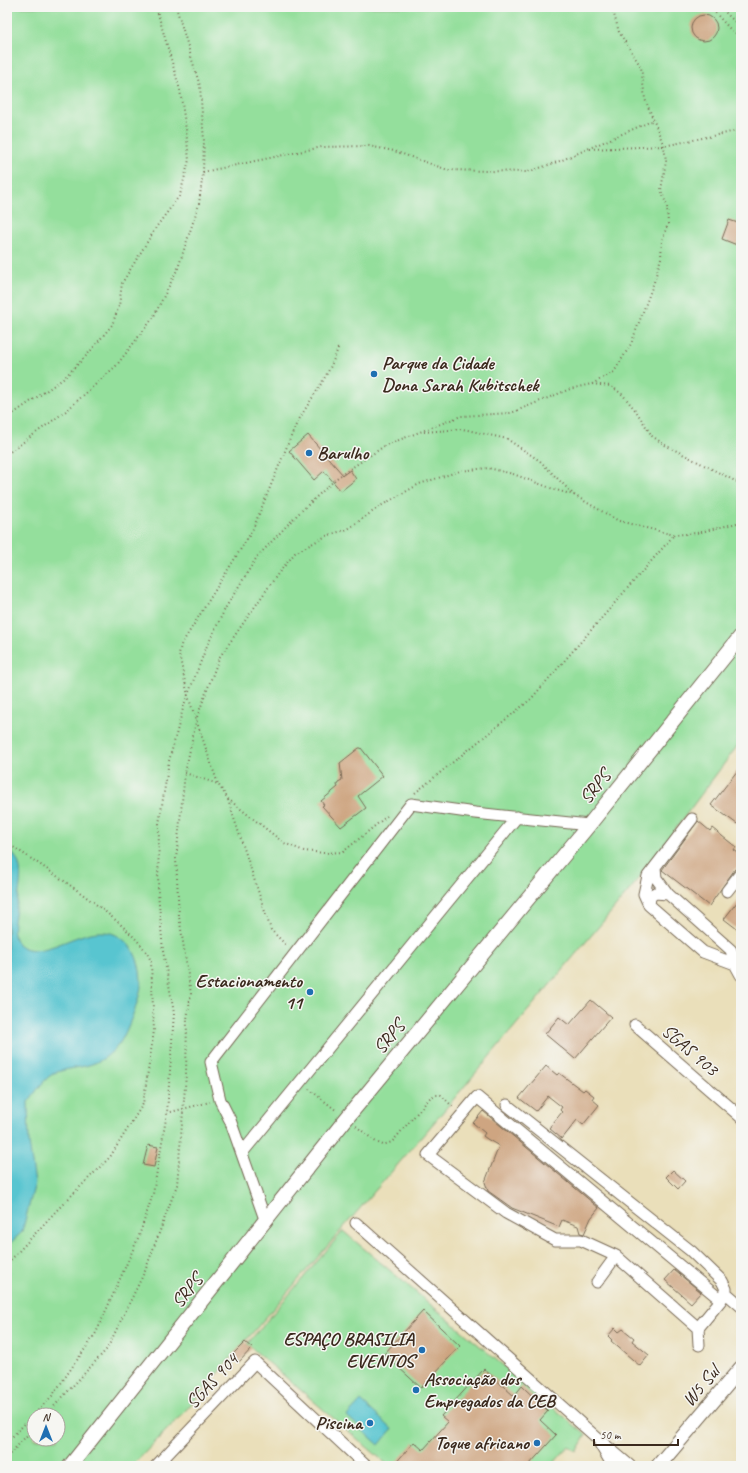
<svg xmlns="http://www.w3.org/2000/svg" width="748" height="1473" viewBox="0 0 748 1473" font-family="Caveat,sans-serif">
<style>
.green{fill:#94df9c;stroke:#68845d;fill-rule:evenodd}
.water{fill:#59c5d0;stroke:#4a7877}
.building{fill:#cea581}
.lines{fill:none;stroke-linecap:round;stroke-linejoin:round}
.minor-casing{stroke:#786955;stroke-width:13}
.major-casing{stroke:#786955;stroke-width:16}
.path{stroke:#786955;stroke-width:2;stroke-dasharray:1 3;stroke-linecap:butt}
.minor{stroke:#fff;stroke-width:11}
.major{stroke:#fff;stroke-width:14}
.poi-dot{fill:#1f6fb2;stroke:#f6f6f2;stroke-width:1.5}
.labels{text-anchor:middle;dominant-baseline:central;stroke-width:3;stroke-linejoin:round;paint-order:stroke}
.poi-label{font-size:19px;font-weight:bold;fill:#3b2a1e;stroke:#f6f6f2;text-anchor:end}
.street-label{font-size:19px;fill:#3b2a1e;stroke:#f6f6f2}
</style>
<rect width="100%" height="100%" fill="#f6f6f2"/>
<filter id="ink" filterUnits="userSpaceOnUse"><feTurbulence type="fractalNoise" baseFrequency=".025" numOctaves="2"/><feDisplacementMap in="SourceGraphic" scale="8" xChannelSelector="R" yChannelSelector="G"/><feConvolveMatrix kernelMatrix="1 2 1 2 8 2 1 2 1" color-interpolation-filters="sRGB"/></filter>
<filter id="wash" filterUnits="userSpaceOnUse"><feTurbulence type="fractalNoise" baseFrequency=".012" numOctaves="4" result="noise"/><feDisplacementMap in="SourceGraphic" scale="16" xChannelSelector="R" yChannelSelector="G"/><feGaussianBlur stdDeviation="0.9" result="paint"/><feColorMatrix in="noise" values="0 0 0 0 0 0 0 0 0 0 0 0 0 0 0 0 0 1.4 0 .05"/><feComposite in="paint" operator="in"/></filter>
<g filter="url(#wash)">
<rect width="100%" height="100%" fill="#eadfba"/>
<!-- green -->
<path class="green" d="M7 7H741V741L633 886 431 1126 186 1410 132 1466H7ZM34 1415H58V1439H34Z
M343 1231 586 1435 576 1452 569 1446 551 1466H389L247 1344Z"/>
<!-- water -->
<path class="water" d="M7 850C40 866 0 928 19 945 49 966 94 909 127 943 138 954 141 970 141 985 141 996 126 1035 119 1044 115 1049 107 1057 101 1060 87 1068 72 1067 57 1072 45 1076 36 1092 28 1102L29 1143 35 1183 22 1232 7 1246Z
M361 1401 392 1429 379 1445 347 1416Z"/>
<g id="blocks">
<!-- building -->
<path class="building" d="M691 28a13 13 0 1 1 26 0a13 13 0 1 1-26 0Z
M729 220 741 224V234L737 245 722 239Z
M308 435 343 475 350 470 356 479 341 491 324 471 314 480 289 451Z
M359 748H361L383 776 358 796 366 808 341 827 322 806 324 805 321 801 338 787 337 785 338 782 342 780 340 763Z
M741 766V819L737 824 711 805Z
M698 821 710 831 712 828 727 840 736 847 734 850 741 855V865L735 869 709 906 662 870Z
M741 897V932L724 919Z
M591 1000 611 1017 575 1059 545 1034 559 1017 569 1025Z
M546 1066 557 1075 559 1073 583 1091 585 1089 594 1096 592 1099 599 1105 583 1125 577 1120 562 1139 549 1128 562 1112 560 1110 562 1107 548 1096 536 1111 519 1098Z
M483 1111 599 1208 591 1218 584 1234 580 1233 578 1226 562 1220 559 1227 512 1208 488 1191 485 1182 499 1146 487 1139 483 1136 485 1133 473 1123Z
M148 1145 158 1147 154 1167 143 1165Z
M673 1170 685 1181 678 1189 666 1177Z
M674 1270 701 1292 691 1303 665 1280Z
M423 1311 460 1346 421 1388 384 1354Z
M615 1328 619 1332 623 1329 634 1338 632 1341 649 1355 640 1366 611 1341 612 1340 608 1336Z
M245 1342 252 1348 239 1362 232 1355Z
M484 1369 514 1396 522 1386 548 1411 540 1420 556 1435 528 1466H393L414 1442 423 1450 448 1422 441 1416Z"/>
</g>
</g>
<g filter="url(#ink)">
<use href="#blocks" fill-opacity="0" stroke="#786955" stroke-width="1"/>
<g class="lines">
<defs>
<path id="minor" d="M692 819 648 876 644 894 649 905 703 952 735 964
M655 867 656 878 668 894 731 950 735 964 741 975
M727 891 741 873
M649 905 650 897 655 893 668 894
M635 1025 741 1117
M507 1105 691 1251 722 1281 726 1289 721 1300
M242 1153 517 817
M266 1222 230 1120 220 1100 211 1062 411 804 475 813 589 825
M356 1223 596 1437 630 1466
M597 1282 616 1256
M726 1293 741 1306
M698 1328 616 1256 581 1240H555L506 1213 428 1155 477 1097 721 1300 698 1328 699 1345
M600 1444 613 1466
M156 1466 255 1362 366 1466"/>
<path id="major" d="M70 1466 346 1119 589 825 741 636
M658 1466 741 1368"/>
</defs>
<!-- minor casing -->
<use href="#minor" class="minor-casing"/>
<!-- major casing -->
<use href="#major" class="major-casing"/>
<!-- path -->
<path class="path" d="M710 7 730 29 741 37
M720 7 741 28
M590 149 664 146 741 130
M203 172 322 147 369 146 394 151 448 170 528 172 560 161 654 120
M338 348C328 379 310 398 295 427L252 531 181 645 179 654 188 696 218 784 228 799 284 843 304 851 324 853 343 852 387 816
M592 384 614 372 631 344 654 282 661 258 662 240 668 224 667 206 661 190 666 161 664 146 645 99 641 67 619 32 612 7
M7 418 63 379 88 354 112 325 119 306 122 283 157 226 180 195 189 160 186 130 180 90 156 7
M424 432 463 429 507 439 540 461 574 495 619 521 674 535 697 533 741 522
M7 454 66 411 116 366 153 318 178 268 199 204 203 172 204 141 200 86 176 7
M185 773 218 784
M415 793 531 699 674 535
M228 800 271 930 287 946
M7 843C38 863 143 930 151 962L154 1031 143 1104 110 1157 57 1210 7 1264
M309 1089 337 1111
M167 1113 210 1102
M356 1126 376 1142 383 1145 392 1142 430 1098 435 1095H441L454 1108
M46 1415 107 1349 145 1271 177 1185 186 1075 187 1019 191 994 179 916 176 859 185 773 197 717 219 658 277 575 295 553 326 536 348 529 379 507 419 484 460 471 488 468 513 474 556 490 574 495
M7 1442 52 1396 96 1333 139 1236 153 1194 167 1113 174 1013 163 951 158 892 159 824 169 761 184 705 206 648 226 607 257 557 297 515 338 477 386 445 461 416 511 413 570 389 591 384 611 386 623 395 636 411 652 436 665 445 741 484
M7 1457 34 1428"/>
<!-- minor -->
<use href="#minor" class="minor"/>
<!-- major -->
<use href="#major" class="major"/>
</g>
</g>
<!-- markers -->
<g class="poi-dot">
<circle cx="374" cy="374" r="4"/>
<circle cx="309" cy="453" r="4"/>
<circle cx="310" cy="992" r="4"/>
<circle cx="422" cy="1350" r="4"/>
<circle cx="416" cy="1390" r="4"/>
<circle cx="370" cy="1423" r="4"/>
<circle cx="537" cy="1443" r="4"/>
</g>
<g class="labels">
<!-- poi labels -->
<g class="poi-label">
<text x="382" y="363" text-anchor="start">Parque da Cidade<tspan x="382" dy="22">Dona Sarah Kubitschek</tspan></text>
<text x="317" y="453" text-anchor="start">Barulho</text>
<text x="302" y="981">Estacionamento<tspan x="302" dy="22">11</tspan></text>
<text x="414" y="1339">ESPAÇO BRASILIA<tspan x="414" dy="22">EVENTOS</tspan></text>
<text x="424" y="1379" text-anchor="start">Associação dos<tspan x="424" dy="22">Empregados da CEB</tspan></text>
<text x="362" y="1423">Piscina</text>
<text x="529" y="1443">Toque africano</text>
</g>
<!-- street labels -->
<g class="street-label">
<text transform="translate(595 787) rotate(-51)">SRPS</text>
<text transform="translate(389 1037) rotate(-50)">SRPS</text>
<text transform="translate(690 1050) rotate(41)">SGAS 903</text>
<text transform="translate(187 1291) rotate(-51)">SRPS</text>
<text transform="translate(212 1381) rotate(-47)">SGAS 904</text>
<text transform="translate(701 1386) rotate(-50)">W5 Sul</text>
</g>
</g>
<!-- margin -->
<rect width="748" height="1473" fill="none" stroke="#f6f6f2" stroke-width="24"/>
<!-- north arrow -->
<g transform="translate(46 1427)"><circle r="19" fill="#f6f6f2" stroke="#aba49d"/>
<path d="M0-3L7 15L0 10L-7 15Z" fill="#1f6fb2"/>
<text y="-6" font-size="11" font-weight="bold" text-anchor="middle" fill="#3b2a1e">N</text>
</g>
<!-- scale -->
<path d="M594 1439v6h84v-6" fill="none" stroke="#3b2a1e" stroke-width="2"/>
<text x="600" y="1439" font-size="12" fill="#3b2a1e" stroke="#f6f6f2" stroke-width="3" paint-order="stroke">50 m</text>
</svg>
